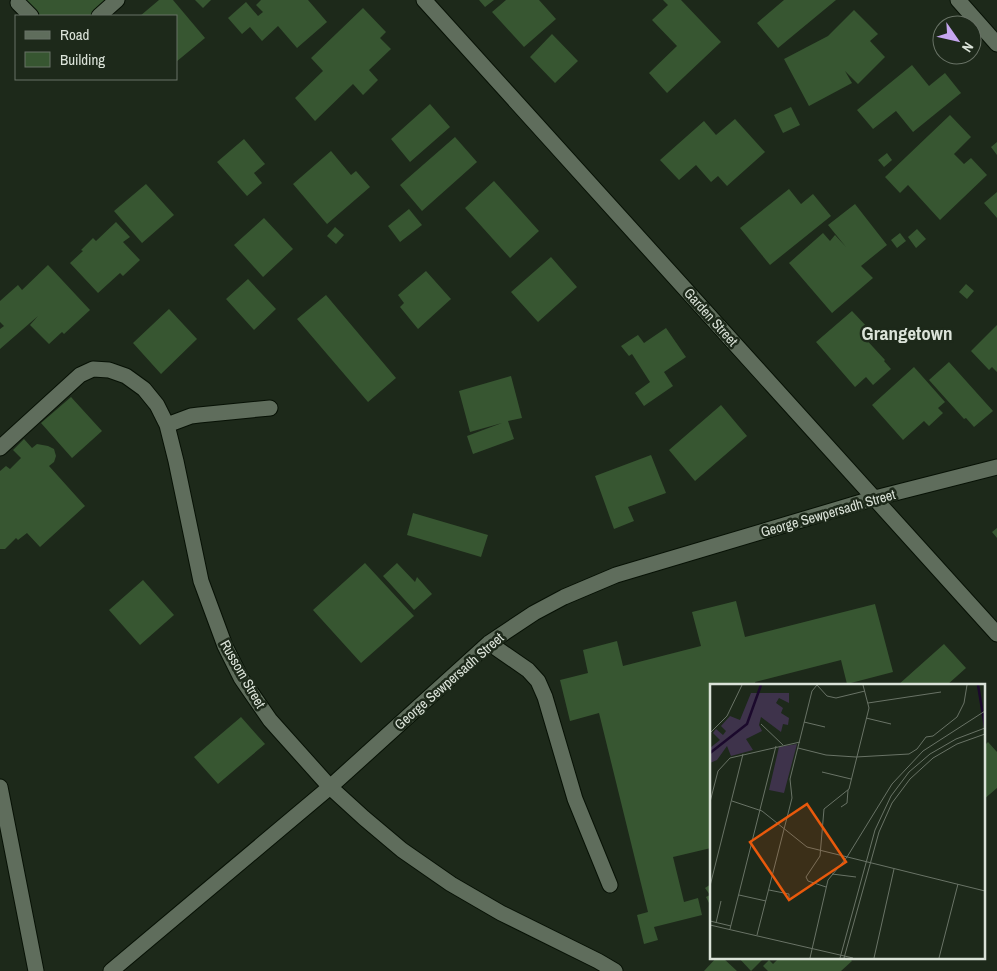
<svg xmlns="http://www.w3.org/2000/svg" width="997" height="971" viewBox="0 0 997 971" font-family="'Archivo Narrow',sans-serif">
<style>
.building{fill:#375631}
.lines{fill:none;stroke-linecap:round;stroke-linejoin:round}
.minor-casing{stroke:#071105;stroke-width:17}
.minor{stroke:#5f6d5c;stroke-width:15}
.labels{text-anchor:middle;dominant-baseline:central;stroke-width:5;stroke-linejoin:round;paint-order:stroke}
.street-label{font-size:14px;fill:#dbe3d9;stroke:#1d291a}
.district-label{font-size:19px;font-weight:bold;fill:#dbe3d9;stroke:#1d291a}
.inset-river{fill:none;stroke:#1b092c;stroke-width:2.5}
.inset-road{fill:none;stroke:#697366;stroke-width:1}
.view{fill:#e8590c;fill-opacity:0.15;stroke:#e8590c;stroke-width:2.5}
.inset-edge{fill:none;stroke:#dbe3d9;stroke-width:2.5}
</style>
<rect width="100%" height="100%" fill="#1d291a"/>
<!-- building -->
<path class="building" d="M25 0H111L94 16H37Z
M159 0H173L205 38 176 62V16H140Z
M195 0H211L203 8Z
M261 0H308L327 22 297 48 278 26 262 41 250 27 242 34 228 18 246 2 258 16 263 12 256 5Z
M479 0H494L485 7Z
M506 0H539L556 19 524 47 492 12Z
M663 0H681L721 42 667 93 649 73 677 46 652 20 668 5Z
M784 0H836L778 48 757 23Z
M363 8 386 32 380 38 391 49 369 70 378 80 363 95 353 84 315 121 295 98 323 71 311 58Z
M854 10 878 34 870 41 885 57 858 84 845 71 852 83 809 106 784 59 828 36Z
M552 34 578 61 555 83 530 57Z
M912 65 929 86 945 73 961 93 913 132 896 111 873 129 857 110Z
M430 104 450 127 410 162 391 139Z
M791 107 800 125 783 133 774 115Z
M950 115 971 137 954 154 964 164 971 158 987 175 940 220 908 185 900 193 885 177Z
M735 119 765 152 727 186 718 176 711 182 696 165 679 180 660 160 704 121 716 135Z
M455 137 477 162 422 211 400 185Z
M244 139 265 164 254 173 262 183 247 196 217 162Z
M997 142V155L991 147Z
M331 151 351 175 356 171 370 187 327 224 293 184Z
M887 153 892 160 884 167 878 160Z
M494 181 539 231 510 258 465 208Z
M146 184 174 215 142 243 114 211Z
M789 189 801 204 813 194 831 216 770 265 740 228Z
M997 192V218L984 203Z
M855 204 887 245 861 266 873 278 832 313 789 263 823 233 830 241 835 235 846 247 828 225Z
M409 209 422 225 400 242 388 226Z
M264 218 293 249 263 277 234 245Z
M116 222 130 237 123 242 140 260 123 276 120 273 98 293 70 263 83 251 81 250 93 238 96 241Z
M335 227 344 235 336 244 327 236Z
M917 229 926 239 916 248 908 237Z
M900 233 906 241 897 248 891 240Z
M551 257 577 287 538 322 511 292Z
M48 265 90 310 64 334 62 332 49 344 30 325 38 316 0 349V329L4 326 0 322V301L18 285 22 290Z
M426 271 451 299 418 329 400 307 404 303 398 295Z
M248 279 276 309 254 330 226 299Z
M966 284 974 291 967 299 959 292Z
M326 295 396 378 368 402 297 319Z
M169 309 197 339 161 374 133 343Z
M852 311 869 329 862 335 885 360 884 361 891 369 873 385 866 377 855 387 816 342Z
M997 325V372L992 367 989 370 971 351Z
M666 328 686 357 664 372 673 386 644 406 635 393 650 382 632 354 629 356 621 346 638 335 644 343Z
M949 362 993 411 974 427 966 418 964 419 929 380Z
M914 367 945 402 938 408 943 413 929 426 924 421 903 440 872 405Z
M511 376 522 418 508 421 514 439 473 454 467 436 502 423 470 432 459 391Z
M71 397 102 431 72 458 41 423Z
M721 405 747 436 695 481 669 450Z
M24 439 32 448 37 444 48 446 54 449 56 456 54 462 49 466 85 506 40 547 27 533 18 540 16 538 5 549H0V471L6 466 10 469 21 458 13 450Z
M651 455 666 493 628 507 634 521 614 529 595 476Z
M413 513 488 535 481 557 407 535Z
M997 528V538L992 532Z
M365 563 414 616 361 663 313 610Z
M397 563 415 582 417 577 432 594 414 610 383 576Z
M143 580 174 615 140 645 109 610Z
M736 601 745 637 875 604 893 672 847 684 841 660 755 682 756 685H711V848L673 857 684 902 698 898 702 915 654 927 658 940 644 944 637 915 648 912 599 713 570 721 560 680 588 673 583 650 617 641 623 666 701 646 692 612Z
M944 644 966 668 947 685H898Z
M241 717 265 744 218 784 194 757Z
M983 741 986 744 988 742 997 752V788L983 800Z
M711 884V902L709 903 706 897 710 895 705 888Z
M717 957H722L737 971H704Z
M738 957H765L751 971Z
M780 957H848L852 961 841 971H768L763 966 769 960 773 964Z"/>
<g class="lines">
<defs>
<path id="minor" d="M424 0 997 634
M958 0 997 44
M18 3 31 16
M99 16 117 0
M167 425 191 416 199 415 270 408
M0 448 80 375 93 369 109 370 126 376 144 389 157 405 167 425 176 461 201 581 225 646 241 678 270 720 330 787 364 818 402 850 451 884 501 913 598 961 615 971
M489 643 528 670 538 681 545 697 575 799 610 885
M0 787 36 971
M111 971 330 787 489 643 534 613 564 597 616 575 875 498 997 467"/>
</defs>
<!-- minor casing -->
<use href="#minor" class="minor-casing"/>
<!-- minor -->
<use href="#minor" class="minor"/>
</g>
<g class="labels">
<!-- street labels -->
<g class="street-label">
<text transform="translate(711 317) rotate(48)">Garden Street</text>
<text transform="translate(828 513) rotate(-16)">George Sewpersadh Street</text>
<text transform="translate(243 674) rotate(60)">Russom Street</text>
<text transform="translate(449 681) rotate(-41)">George Sewpersadh Street</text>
</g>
<!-- district labels -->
<g class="district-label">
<text x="907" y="333">Grangetown</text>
</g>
</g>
<!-- overview -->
<g transform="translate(710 684)">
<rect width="275" height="275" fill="#1d291a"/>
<path d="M41 9H79V19L69 14 66 19 73 24 71 29 79 34 78 41 73 40 71 48 51 33 49 41 52 47 36 55 43 66 21 72 17 62 7 76 0 79V64L10 56 3 49 6 45 13 51 16 47 11 42 20 32 30 36ZM87 60 74 109 59 106 69 63Z" fill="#3e334b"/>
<path class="inset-river" d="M268 1 275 43M0 69 37 40 51 1"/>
<path class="inset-road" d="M158 19 231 8M156 34 181 40M94 38 115 43M51 40 73 61M0 49 17 32 32 1M88 64 116 71 146 73 199 70 207 65 216 53 223 52 247 33 254 19 257 1M112 88 141 95M22 117 52 127 97 163 275 207M0 118 8 87 20 74 90 58M131 123 137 119 138 106M122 190 146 193M0 202 33 70M116 203 98 197 96 193 110 172 114 125 139 105 159 24 153 1M59 206 79 210V215M29 211 56 217M0 237 21 242M6 239 11 217M0 241 143 274M20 245 66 62M47 251 82 114 80 95 102 7 107 1 117 12 126 14 155 7M100 274 118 196 137 173 182 100 213 67 275 27M130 274 165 146 181 112 199 88 220 70 246 55 275 44M134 274 169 148 182 119 200 95 223 74 247 60 275 50M164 274 184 185M229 274 248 200"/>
<path class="view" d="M97 120 136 178 79 216 40 158Z"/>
<rect width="275" height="275" class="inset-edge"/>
</g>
<!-- legend -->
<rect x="15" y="15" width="162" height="65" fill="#1d291a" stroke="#697366"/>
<rect x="25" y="31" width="25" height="8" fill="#5f6d5c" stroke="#697366"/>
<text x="60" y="40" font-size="15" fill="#dbe3d9">Road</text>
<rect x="25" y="52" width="25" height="15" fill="#375631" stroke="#697366"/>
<text x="60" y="65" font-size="15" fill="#dbe3d9">Building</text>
<!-- north arrow -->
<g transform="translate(957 40) rotate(124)"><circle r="24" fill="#1d291a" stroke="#697366"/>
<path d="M0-4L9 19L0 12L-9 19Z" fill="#c6a6f0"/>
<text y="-8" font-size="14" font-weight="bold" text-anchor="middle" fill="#dbe3d9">N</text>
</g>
</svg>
